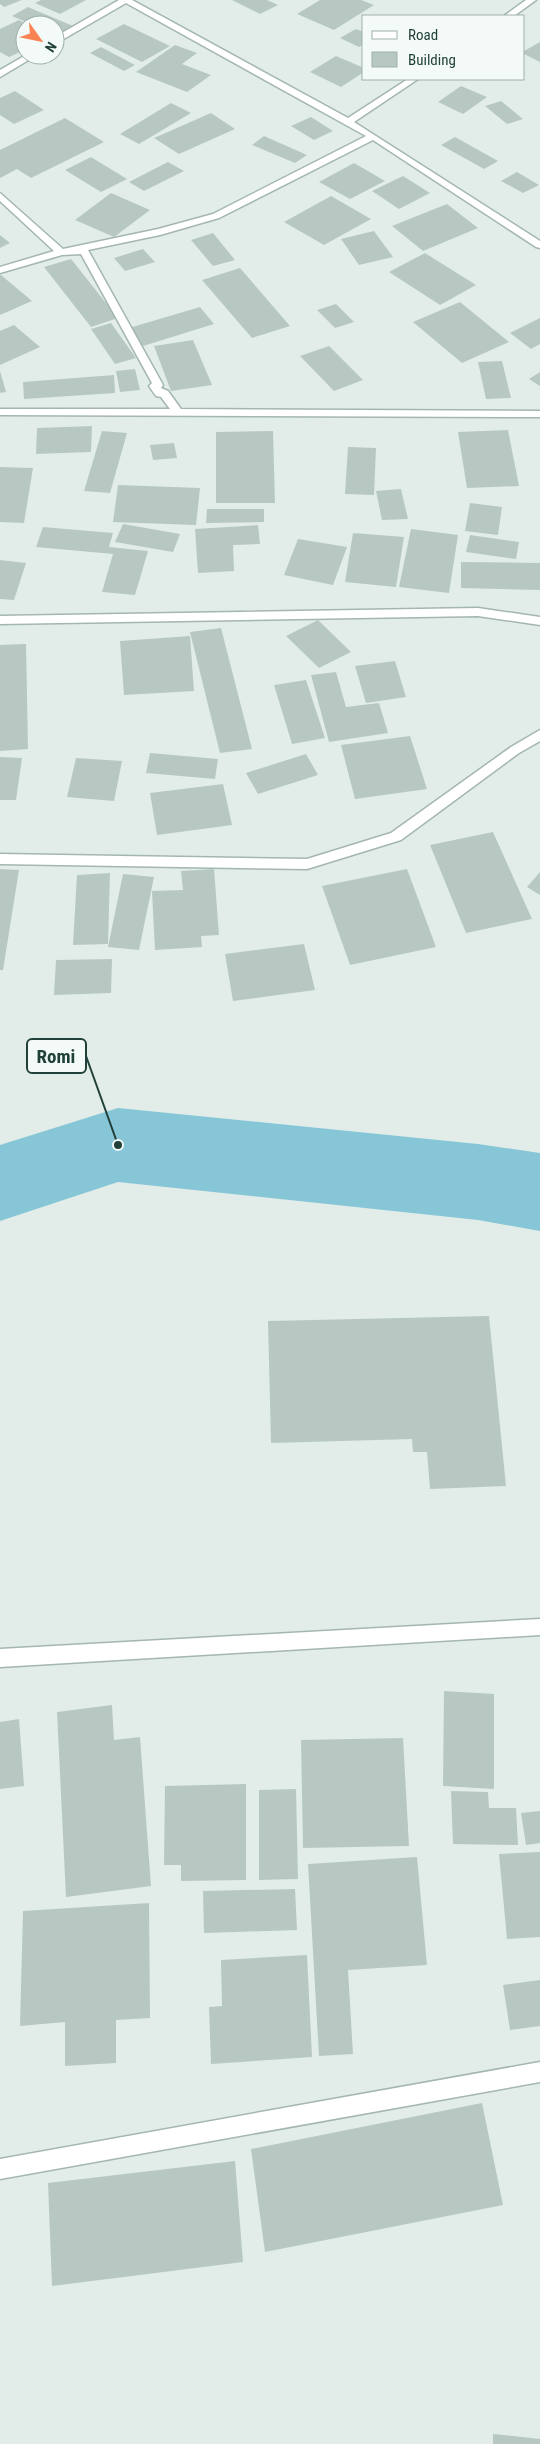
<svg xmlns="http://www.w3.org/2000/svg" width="540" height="2444" viewBox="0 0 540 2444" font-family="'Roboto Condensed',sans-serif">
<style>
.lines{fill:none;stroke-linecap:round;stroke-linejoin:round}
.river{fill:#87c6d6;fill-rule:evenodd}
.building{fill:#b7c8c2}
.street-casing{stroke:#a4b6b1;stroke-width:3}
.street{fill:#fff;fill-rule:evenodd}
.leader{fill:none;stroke:#214039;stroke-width:2}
.callout-dot{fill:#214039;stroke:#f3faf7;stroke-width:2}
.callout{fill:#f3faf7;stroke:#214039;stroke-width:2}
.callout-label{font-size:19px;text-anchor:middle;font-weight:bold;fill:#214039}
</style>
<rect width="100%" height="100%" fill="#e2ede9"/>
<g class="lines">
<!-- river -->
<path class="river" d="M118 1108 478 1144 540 1153V1231L478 1220 118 1182 0 1221V1145Z"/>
</g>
<!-- building -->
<path class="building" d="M0 0H22L4 7 0 4Z
M41 0H86L60 14 35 3Z
M232 0H267L278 5 260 14Z
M320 0H361L374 5 334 30 297 14Z
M28 7 73 26 57 36 55 35V25H33L12 16Z
M19 20 28 25H25V50L9 57 0 52V29Z
M124 24 170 46 142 62 96 39Z
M356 29 364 32V44L359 47 340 38Z
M540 42V62L524 54V51Z
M175 45 197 53 182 64 211 75 187 92 136 72Z
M101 47 135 65 124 71 90 53Z
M336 56 364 68V72L341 87 310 72Z
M461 86 487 97 463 114 438 102Z
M15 91 44 110 14 124 0 115V98Z
M501 101 523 119 507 124 485 106Z
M171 103 191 113 139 144 120 134Z
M211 113 235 129 179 154 154 138Z
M311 117 333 131 314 140 291 126Z
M65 118 104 142 31 178 17 169 0 178V150Z
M264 136 307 155 295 163 252 145Z
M455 137 498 161 484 169 441 145Z
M91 157 127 179 101 192 65 170Z
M168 162 184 171 144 191 129 182Z
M354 163 385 181 350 199 319 182Z
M517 172 539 185 523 193 501 181Z
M403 176 430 193 399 209 372 191Z
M111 193 150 210 114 237 75 220Z
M331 196 371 219 324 245 284 222Z
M447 204 478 228 423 251 392 226Z
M374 231 393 257 359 265 341 239Z
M213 233 235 260 213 266 191 240Z
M0 235 10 243 0 248Z
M143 249 155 262 125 271 114 258Z
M425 253 476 285 440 305 389 272Z
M71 259 118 318 91 327 44 267Z
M240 268 290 326 252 338 202 280Z
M0 275H1L32 301 0 315Z
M460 302 509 342 462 363 413 322Z
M336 304 354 322 335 328 317 310Z
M200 307 214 324 143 346 129 328Z
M540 318V344L531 349 510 333Z
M111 323 136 358 115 364 91 329Z
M14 325 40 347 0 365V331Z
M193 340 212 385 171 391 154 346Z
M329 346 363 380 334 391 300 356Z
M502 361 511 398 486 399 478 362Z
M135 369 140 390 120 392 116 371Z
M0 371 6 392 0 393Z
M540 372V386L529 379Z
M114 375 115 393 24 399 23 382Z
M92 426 91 452 36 454 37 428Z
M508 430 519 486 467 488 458 432Z
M102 431 127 433 110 493 84 491Z
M273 431 275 503H216V432Z
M174 443 177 458 153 460 150 445Z
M348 447 376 448 374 495 345 494Z
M0 467 33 468 24 523 0 522Z
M118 485 200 488 196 525 113 522Z
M401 489 408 519 382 520 376 491Z
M470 503 502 507 498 535 465 531Z
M207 509H264V522L206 523Z
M123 524 180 534 173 552 115 542Z
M258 525 260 544 233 545 234 571 198 573 195 529Z
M43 527 113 533 109 547 148 551 135 595 102 592 113 554 36 547Z
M411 529 458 535 449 593 399 587Z
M353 533 404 537 396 587 345 582Z
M470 535 519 542 516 559 466 552Z
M298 539 347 547 333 585 284 575Z
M0 560 26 563 14 600 0 599Z
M461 562 540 563V590L461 588Z
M318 620 351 652 319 668 286 636Z
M221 628 252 749 220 753 190 632Z
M190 636 194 691 124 695 120 641Z
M26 644 28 749 0 751V645Z
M395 661 406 697 366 703 355 666Z
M336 672 346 707 379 703 388 733 329 742 311 675Z
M306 680 325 738 292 744 274 685Z
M410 736 427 789 355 799 341 745Z
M150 753 218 759 215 779 146 773Z
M306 754 318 775 258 794 246 773Z
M0 757 22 758 16 800H0Z
M76 758 122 761 114 801 67 797Z
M223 784 232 825 157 835 150 793Z
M493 832 532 919 466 933 430 845Z
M0 869 19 870 3 970H0Z
M214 869 219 935 201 936 202 947 155 950 152 891 183 890 181 871Z
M407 869 436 947 350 965 322 886Z
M540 872V895L527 887Z
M110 873 108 944 73 945 77 875Z
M123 874 154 877 139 950 108 947Z
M304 944 315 990 233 1001 225 954Z
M112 959 111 993 54 995 56 960Z
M489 1316 506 1486 430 1489 427 1452H413L412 1439 271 1443 268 1321Z
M444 1691 494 1694V1789L443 1786Z
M112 1705 114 1740 140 1737 151 1886 66 1897 57 1712Z
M19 1719 24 1786 0 1789V1722Z
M403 1738 409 1846 303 1848 301 1740Z
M246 1784V1880L181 1881V1865H164L165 1786Z
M296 1789 298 1879 259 1880V1790Z
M451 1791 488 1792 489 1808H516L518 1845 453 1844Z
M540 1811V1843L526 1845 521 1813Z
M540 1852V1937L507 1939 499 1854Z
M417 1857 427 1965 348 1970 353 2054 319 2056 308 1864Z
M295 1889 297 1930 204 1933 203 1891Z
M149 1903 150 2018 116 2020V2063L65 2066V2022L20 2026 23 1911Z
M307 1955 312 2057 211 2064 209 2007 222 2006 221 1960Z
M540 1980V2026L510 2030 503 1985Z
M482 2103 503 2205 265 2252 251 2149Z
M235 2161 243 2262 52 2286 48 2183Z
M493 2434 540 2439V2444H493Z"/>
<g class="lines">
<defs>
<path id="street" d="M119 0H132L348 118 408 79H418L354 122 540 241V248L536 247 373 140 219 218 160 235 88 250 163 385 161 388 168 391 181 409 540 411V417L0 415V409H170L161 397 156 396 149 386 152 383 81 254 62 255 0 273V267L54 251 0 201V193L63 249 158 229 213 214 366 136 126 3 55 44V37Z
M526 0H536L514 16H504Z
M26 55H37L0 77V70Z
M478 608 540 617V625L478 616 0 624V616Z
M540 730V741L519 753 401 840 307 869 0 864V854L307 859 391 833 511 747Z
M540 1619V1635L0 1667V1649Z
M540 2062V2082L0 2179V2159Z"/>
</defs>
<!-- street casing -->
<use href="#street" class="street-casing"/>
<!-- street -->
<use href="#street" class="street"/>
</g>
<!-- callouts -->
<path class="leader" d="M118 1145L86 1056"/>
<circle class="callout-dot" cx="118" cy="1145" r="5"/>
<rect class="callout" x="27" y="1039" width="59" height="34" rx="5"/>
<g class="callout-label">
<text x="56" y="1063">Romi</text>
</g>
<!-- legend -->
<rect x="362" y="15" width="162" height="65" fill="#f3faf7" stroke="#9fb0ab"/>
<rect x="372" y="31" width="25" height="8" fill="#ffffff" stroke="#9fb0ab"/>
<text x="408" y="40" font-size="15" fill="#214039">Road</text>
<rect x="372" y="52" width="25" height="15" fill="#b7c8c2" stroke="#9fb0ab"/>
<text x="408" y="65" font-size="15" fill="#214039">Building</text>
<!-- north arrow -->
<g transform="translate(40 40) rotate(123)"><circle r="24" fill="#f3faf7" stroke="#9fb0ab"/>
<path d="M0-4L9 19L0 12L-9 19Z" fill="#fa8353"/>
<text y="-8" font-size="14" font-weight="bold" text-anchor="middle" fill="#214039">N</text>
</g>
</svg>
